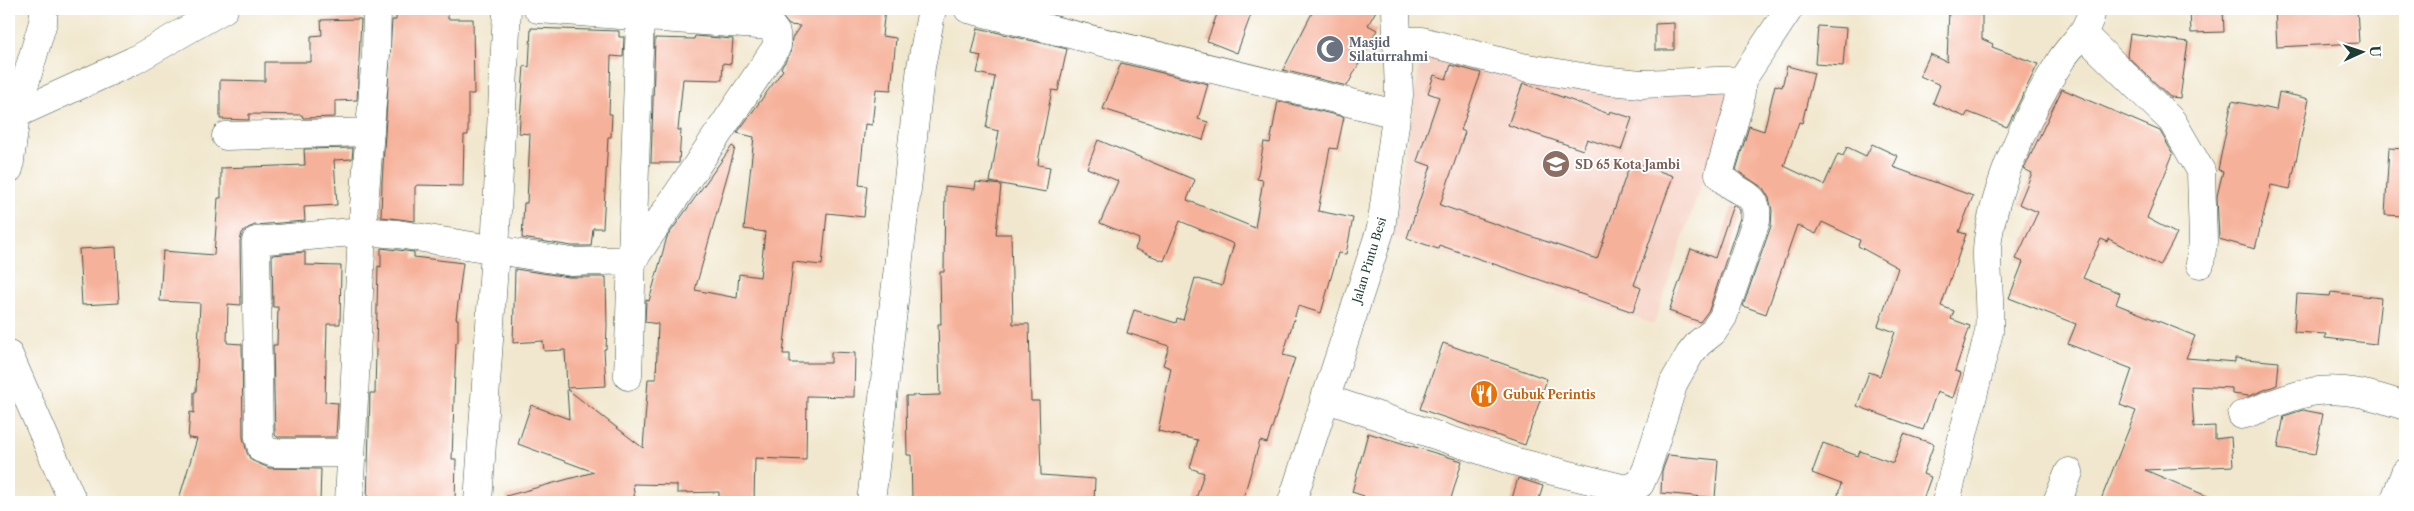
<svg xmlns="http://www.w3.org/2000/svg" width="2414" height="511" viewBox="0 0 2414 511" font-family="'Libre Caslon Text',serif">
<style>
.built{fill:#f6d2c4}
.building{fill:#f6b19a}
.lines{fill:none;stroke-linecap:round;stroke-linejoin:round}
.minor-casing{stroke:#3e564b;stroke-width:29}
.minor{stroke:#fff;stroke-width:28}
.labels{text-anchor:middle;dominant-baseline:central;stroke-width:4;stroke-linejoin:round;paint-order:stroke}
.worship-label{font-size:12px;font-weight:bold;fill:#5b616d;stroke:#fff;text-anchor:start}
.education-label{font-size:12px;font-weight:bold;fill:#785e54;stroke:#fff;text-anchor:start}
.street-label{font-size:12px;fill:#1f3d34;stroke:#fff}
.food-label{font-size:12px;font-weight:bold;fill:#c56008;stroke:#fff;text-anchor:start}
</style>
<rect width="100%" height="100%" fill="#fff"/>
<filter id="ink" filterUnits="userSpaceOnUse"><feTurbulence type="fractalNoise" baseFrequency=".02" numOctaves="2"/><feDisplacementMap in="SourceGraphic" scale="10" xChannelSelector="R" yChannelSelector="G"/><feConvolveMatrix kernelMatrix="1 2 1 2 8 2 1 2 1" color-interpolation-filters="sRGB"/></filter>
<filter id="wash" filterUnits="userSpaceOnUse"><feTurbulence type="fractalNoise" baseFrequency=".0096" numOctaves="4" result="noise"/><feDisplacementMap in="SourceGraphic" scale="20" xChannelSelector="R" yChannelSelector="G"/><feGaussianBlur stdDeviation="1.12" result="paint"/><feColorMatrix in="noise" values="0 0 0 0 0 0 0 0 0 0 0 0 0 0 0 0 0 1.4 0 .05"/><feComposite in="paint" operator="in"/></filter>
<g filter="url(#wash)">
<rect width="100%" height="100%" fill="#f1e7ce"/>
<!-- built -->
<path class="built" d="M1422 50 1733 90 1654 324 1392 236Z"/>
<g id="blocks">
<!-- building -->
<path class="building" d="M396 9H448V19H473L474 94H468V135H464L463 186 417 185 415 187V221L381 217 382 182 392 20H396Z
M767 9H885L882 36 896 38 891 90 876 89 872 125 865 124 859 185 867 186 864 217 827 213 822 265 793 262 783 354H790V363H831V352L855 353 854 397 807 396 806 460 755 458 754 502H719V492L677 493V485L633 484 635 502H507L506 496 594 472 518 444 531 405 569 419 567 389 643 448 648 379H656L658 324 645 322 646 300 649 301 667 237 732 146 735 148 695 290 737 298 739 274 760 277 765 232 744 229 754 137 737 133 783 70 781 68 790 54 792 38 800 26 789 25 779 13Z
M1219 9H1253L1237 53 1207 41Z
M1314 9H1377L1368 25 1377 30 1347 86 1283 70Z
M1949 9H1982V39L1993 44 1992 47 2038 64 2007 127 1968 112 1965 117 1933 103 1940 85 1920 76 1930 54 1947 62Z
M2190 9H2223L2224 32 2191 33Z
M2275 9H2357L2359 43 2277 47Z
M357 19H361L357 100 335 101V117L303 118 302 115 249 114V120L220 119V80L265 81V62H311V36L322 35 321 20Z
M1674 23V50H1655V24Z
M1818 26 1846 28 1843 66 1815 64Z
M531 28 619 31V37H624L623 57 611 56 609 114H612L611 137H608L603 228H593L591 246H572L522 238 524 203H527L530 134 519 133 524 66 529 67Z
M978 28 1067 49 1058 91 1052 90 1039 156 1038 165 1050 167 1046 192 990 182 999 131 986 128 995 77 977 73 981 56 972 54Z
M2130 34 2188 42 2180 98 2170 97 2127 56Z
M695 36 733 39 731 64 723 63 722 80 683 79 678 130H681L679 163H651L655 38 694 39Z
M1121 63 1208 84 1198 119 1208 122 1203 140 1103 109Z
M1451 65 1481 73 1461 130 1465 132 1440 205 1597 259 1631 161 1673 176 1634 285 1641 288 1633 312 1439 245 1438 249 1407 238 1431 166 1417 161 1439 97 1428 93 1434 75 1446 79Z
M1787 66 1814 73 1802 123 1799 122 1784 166 1824 185 1838 154 1843 156 1847 147 1866 156 1872 144 1898 156 1893 167 1973 196 1959 232 1966 234 1941 306 1954 311 1951 319 1970 326 1955 371 1961 373 1953 398 1937 392 1923 430 1857 406 1869 372 1880 376 1895 332 1878 326 1898 268 1858 246 1860 240 1822 222 1816 234 1797 225 1766 314 1743 306 1771 226 1772 210 1769 198 1763 188 1736 170 1749 126 1764 131 1775 85 1782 87Z
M1523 83 1609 114 1610 111 1632 118 1621 150 1587 139 1583 150 1508 125Z
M2062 89 2160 131 2173 154 2147 218 2177 234 2160 266 2109 239 2108 242 2101 239 2083 278 2120 293 2116 304 2195 336 2186 358 2235 362V358L2279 362 2277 385 2249 396 2232 394V388L2191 386 2194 427 2215 426V439L2231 437 2233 466 2145 470 2221 502H2100L2136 411 2120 405 2132 369 2068 344 2076 324 2009 298 2023 262 2016 259 2038 212 2019 204 2032 173 2024 169Z
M2279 92 2309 99 2290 189 2271 185 2255 249 2219 239 2217 196 2223 171 2218 170 2232 101 2276 110Z
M1278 101 1344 117 1337 149 1330 148 1318 211 1353 218 1346 254 1338 253 1321 313 1298 306 1283 355 1295 358 1267 443 1260 441 1242 502H1195L1204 473 1190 468 1198 440 1158 431 1171 368 1163 365 1169 346 1127 333 1134 310 1176 323 1177 318 1183 320 1195 278 1222 286 1234 244 1180 221 1164 261 1135 249 1139 239 1100 223 1118 181 1087 168 1098 140 1195 180 1187 200 1255 228 1263 180 1257 179 1264 142 1270 143Z
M353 148 352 159 334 160 337 205 304 207 305 221 255 225 248 228 242 233 240 241 241 305 228 304 227 343 242 344 243 437 247 453 251 460 269 468 321 469 320 502H191L179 499 197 439 188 438 190 412 194 413V392H196L200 303 160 301 163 251 214 255 218 198H221V168L305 165 304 149Z
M2389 148 2405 149V216L2385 215Z
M976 182 1001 185 996 234H1011L1013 324H1029L1031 401H1039L1041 475 1095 479 1094 502H1045V497L912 500 911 455H907L906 396 940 395 938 324H941L940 272H944L945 186 975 189Z
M1733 205 1740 210V218L1709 310 1700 322 1669 311 1691 249 1715 258Z
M116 247 119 303 82 305 79 249Z
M381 248 414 252V257L463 263 456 319H458V343L456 342 452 459H456L455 502H367L370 393H375L378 266 381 267Z
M305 252V265L341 266 340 324H327L325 402 338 403 336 437H277L275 435 273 345H277L278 307H273L272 255Z
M515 269 569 277H606L607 326 606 349H604L606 386 567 388 565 350 544 351 543 341 513 343Z
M2331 292 2381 298 2376 344 2325 338 2326 334 2294 332 2297 294 2330 296Z
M1443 343 1547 379 1525 445 1420 409Z
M2303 410 2323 414 2315 454 2278 448 2284 416Z
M1368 433 1462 461 1450 502H1362L1364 496 1352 492Z
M1904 434 1934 444 1923 474 1931 477 1922 502H1836L1841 484 1812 473 1823 443 1858 456 1860 451 1893 463Z
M1668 455 1718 460 1715 498 1661 493 1662 471Z
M1518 478 1543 486 1538 502H1511Z"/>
</g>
</g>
<g filter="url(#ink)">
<use href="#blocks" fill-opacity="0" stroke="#3e564b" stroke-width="1"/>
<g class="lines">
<defs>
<path id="minor" d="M538 9 771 26 776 33 777 46 633 260
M968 9 1396 114
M2083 34 2172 121 2201 171 2203 242 2200 264
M1396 41H1422L1522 67 1600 80 1641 84 1742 80
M16 114 133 61 224 9
M226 136 370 132
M9 169 16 114 43 22 44 9
M9 355 73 502
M628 376 640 18
M1324 398 1513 461 1626 489 1640 484 1647 468 1674 382 1690 354 1699 343 1713 332 1723 317 1756 221C1760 188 1735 197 1719 174L1740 101 1742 80 1789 9
M2242 415C2264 408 2289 396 2311 392 2344 386 2375 396 2405 406
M351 453H274L262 449 259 437 256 241 362 231 398 234 571 262 633 260
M349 502 362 231 376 53 377 9
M478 502 495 251 507 9
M871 502 921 67 932 9
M1292 502 1381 228 1399 95 1396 9
M1946 502 1989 332C1991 306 1987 280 1987 253 1987 225 2003 177 2014 151 2027 120 2043 88 2061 60 2073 42 2089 31 2092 9
M2057 502 2069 472
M2394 502 2405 473"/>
</defs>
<!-- minor casing -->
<use href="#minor" class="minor-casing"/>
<!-- minor -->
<use href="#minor" class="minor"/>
</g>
</g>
<!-- icons -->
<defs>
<symbol id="mosque-disc" viewBox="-11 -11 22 22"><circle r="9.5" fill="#6b7280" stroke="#fff"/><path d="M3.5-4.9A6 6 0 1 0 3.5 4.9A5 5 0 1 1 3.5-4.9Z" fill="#fff"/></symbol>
<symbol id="school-disc" viewBox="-11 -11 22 22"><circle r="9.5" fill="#8d6e63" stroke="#fff"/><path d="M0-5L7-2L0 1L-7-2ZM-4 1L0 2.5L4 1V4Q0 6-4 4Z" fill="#fff"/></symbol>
<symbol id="restaurant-disc" viewBox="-11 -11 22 22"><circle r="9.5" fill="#e8710a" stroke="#fff"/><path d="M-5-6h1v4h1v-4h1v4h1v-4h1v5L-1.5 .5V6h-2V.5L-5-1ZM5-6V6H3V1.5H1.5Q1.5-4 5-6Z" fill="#fff"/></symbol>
</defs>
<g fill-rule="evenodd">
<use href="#mosque-disc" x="1314" y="33" width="32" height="32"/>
<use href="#school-disc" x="1540" y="148" width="32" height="32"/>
<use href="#restaurant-disc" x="1468" y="378" width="32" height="32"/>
</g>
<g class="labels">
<!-- worship labels -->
<g class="worship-label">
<text x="1349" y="42">Masjid<tspan x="1349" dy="14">Silaturrahmi</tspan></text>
</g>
<!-- education labels -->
<g class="education-label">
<text x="1575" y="164">SD 65 Kota Jambi</text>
</g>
<!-- street labels -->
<g class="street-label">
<text transform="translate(1369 260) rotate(-73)">Jalan Pintu Besi</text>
</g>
<!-- food labels -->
<g class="food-label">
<text x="1503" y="394">Gubuk Perintis</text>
</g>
</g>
<!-- margin -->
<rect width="2414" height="511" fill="none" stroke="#fff" stroke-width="30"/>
<!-- north arrow -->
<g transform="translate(2362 52) rotate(87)" stroke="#ffffff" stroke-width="4" paint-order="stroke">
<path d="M0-4L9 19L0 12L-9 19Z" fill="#1f3d34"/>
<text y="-8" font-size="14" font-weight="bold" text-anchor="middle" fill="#1f3d34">U</text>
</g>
</svg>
